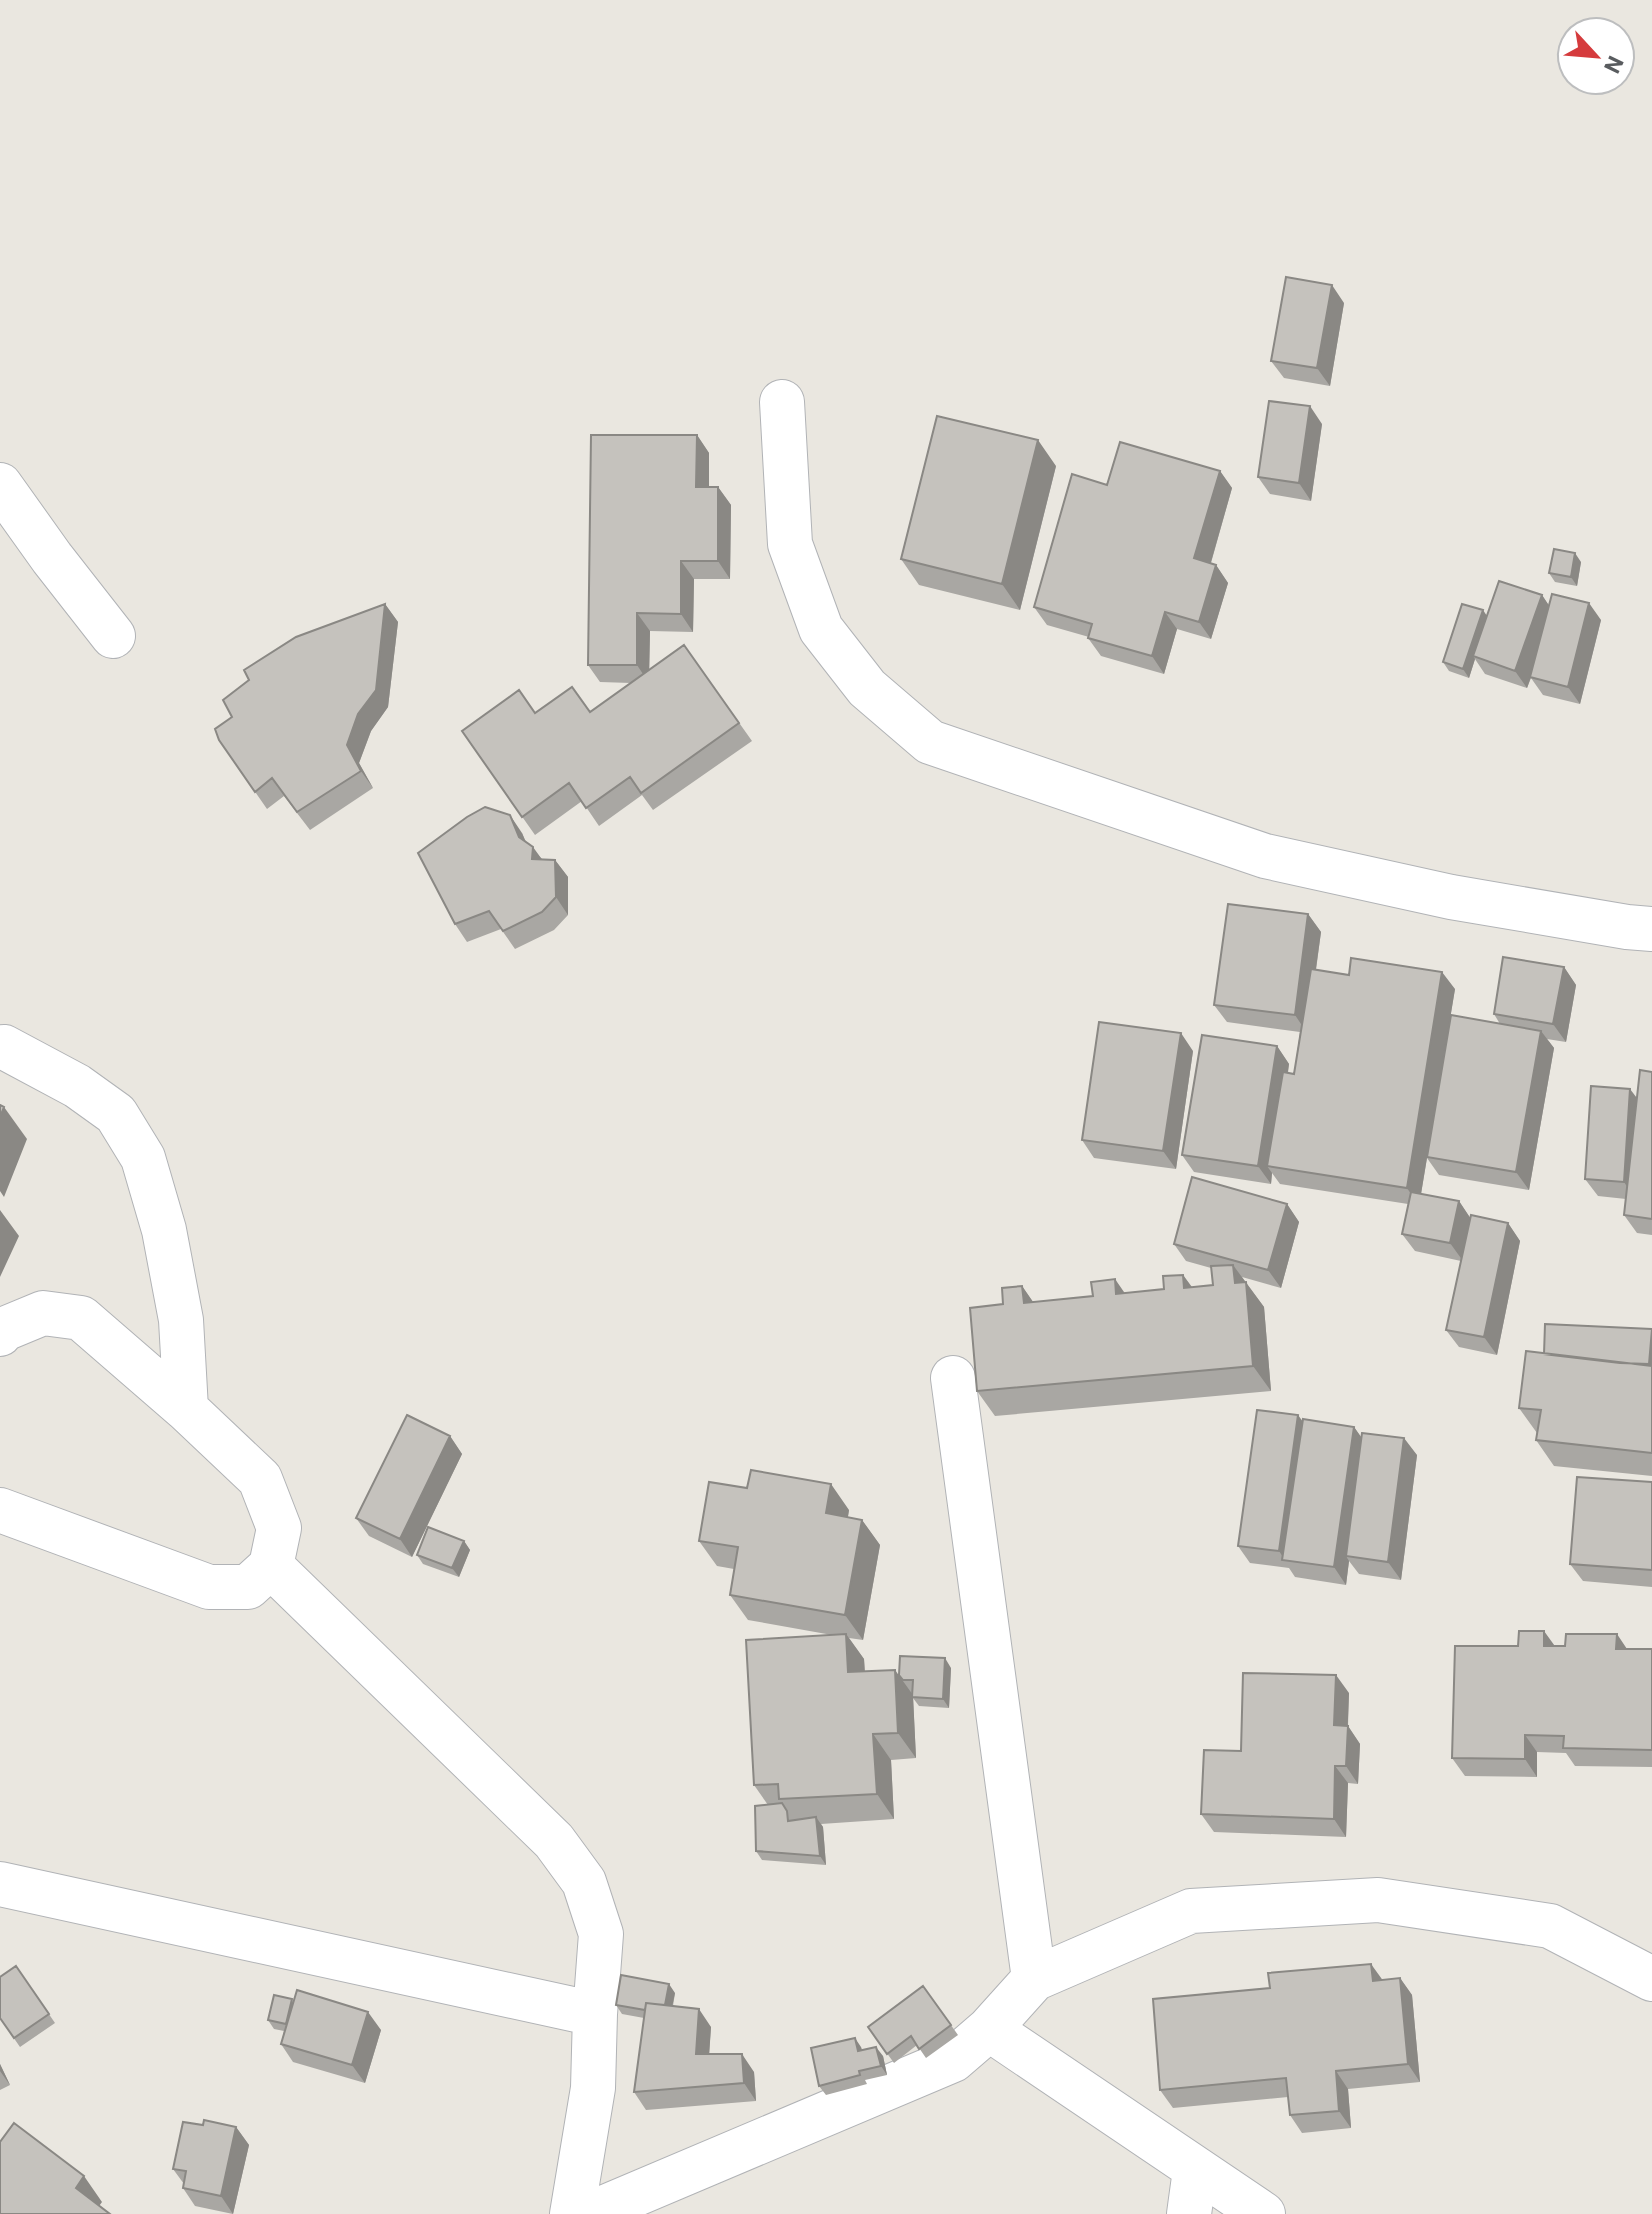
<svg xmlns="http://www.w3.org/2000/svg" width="1652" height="2214" viewBox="0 0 1652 2214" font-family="Roboto,sans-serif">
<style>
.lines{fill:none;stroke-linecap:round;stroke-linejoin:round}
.minor-casing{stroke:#b1b3b6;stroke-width:46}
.minor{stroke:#fff;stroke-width:44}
.wall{fill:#a9a7a3}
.shaded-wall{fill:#8a8884}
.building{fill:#c5c2bd;stroke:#8a8884;stroke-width:2}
</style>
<rect width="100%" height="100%" fill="#eae7e0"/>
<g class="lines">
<defs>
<path id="minor" d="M782 402 790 544 821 629 867 688 930 742 1265 856 1451 897 1627 927 1652 929
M0 485 52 558 113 636
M4 1047 77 1086 116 1114 143 1158 164 1230 181 1320 186 1409
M0 1334 2 1330 43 1313 81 1318 186 1409 260 1479 279 1528 271 1566 248 1587H209L0 1510
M953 1378 1034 1979
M271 1566 554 1841 584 1882 601 1934 595 2014 593 2088 572 2214
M0 1884 595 2014
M989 2029 1263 2214
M589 2214 953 2060 989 2029 1034 1979 1191 1911 1378 1900 1550 1926 1652 1979
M1189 2214 1195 2170"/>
</defs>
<!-- minor casing -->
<use href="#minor" class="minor-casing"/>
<!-- minor -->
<use href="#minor" class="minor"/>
</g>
<!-- wall -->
<path class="wall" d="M1344 303 1330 386 1284 378 1271 361Z
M1322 424 1311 501 1270 494 1258 477Z
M697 435 709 453V487H718L731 505 730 579H694L693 632 650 631 649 670 684 645 752 741 653 810 642 795 599 826 582 801 535 835 462 731 535 713 590 712 631 683 600 682 588 665Z
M1056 466 1020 610 919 585 901 559Z
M1220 471 1232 488 1211 563 1216 565 1228 583 1211 639 1177 629 1164 674 1101 656 1088 638 1089 637 1047 625 1034 607 1107 485Z
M1581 562 1577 586 1555 582 1549 573Z
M1542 595 1549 606 1601 620 1580 704 1543 695 1531 678 1527 688 1485 674 1475 659 1469 678 1449 671 1443 662 1487 616Z
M385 604 398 622 388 707 371 731 359 763 373 788 310 830 284 796 267 809 219 740Z
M522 833 526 842 542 859 555 860 568 877V915L554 930 515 949 501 929 467 942 455 924Z
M1308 914 1321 932 1316 970 1455 989 1436 1103 1500 1024 1494 1014 1564 967 1576 985 1566 1042 1547 1039 1554 1048 1529 1190 1439 1175 1427 1158 1421 1194 1459 1201 1470 1218 1508 1223 1520 1241 1497 1355 1459 1347 1446 1330 1461 1261 1415 1251 1402 1234 1408 1204 1280 1184 1272 1173 1271 1184 1194 1172 1182 1155 1277 1046 1289 1064 1288 1073 1294 1074 1300 1032 1227 1022 1214 1005Z
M1193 1051 1176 1169 1094 1158 1082 1140Z
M1652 1072V1235L1637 1233 1624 1215 1626 1199 1598 1196 1585 1179 1637 1099Z
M1287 1204 1299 1222 1281 1288 1242 1277 1264 1307 1271 1391 995 1416 977 1391 1003 1304 1022 1286 1033 1302 1164 1289 1183 1275 1192 1287 1213 1285 1211 1268 1186 1261 1174 1244Z
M1652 1329V1476L1554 1466 1536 1440 1537 1433 1519 1408 1543 1354Z
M1354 1427 1361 1437 1417 1455 1401 1580 1359 1574 1349 1561 1346 1585 1295 1577 1289 1568 1250 1563 1238 1546Z
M450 1436 462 1454 412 1557 369 1536 356 1518Z
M1652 1482V1587L1583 1581 1570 1564Z
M849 1510 848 1517 862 1520 880 1545 863 1640 849 1638 864 1659 865 1671 899 1675 951 1668 949 1708 919 1706 913 1698 916 1758 891 1760 894 1819 821 1824 823 1827 826 1865 762 1860 756 1851 768 1805 754 1785 832 1635 748 1620 730 1595 734 1569 717 1566 699 1541Z
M464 1541 470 1550 459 1577 423 1564 417 1555Z
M1555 1646 1652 1649V1767L1575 1766 1566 1753 1537 1752V1777L1465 1776 1452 1758Z
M1349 1693 1348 1726 1360 1744 1358 1784 1348 1783 1346 1837 1214 1832 1201 1814 1241 1751Z
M16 1966 55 2023 20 2047 0 2018Z
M1400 1978 1412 1995 1420 2082 1348 2089 1351 2128 1302 2133 1290 2115 1288 2097 1173 2108 1160 2090 1383 1980Z
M923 1986 958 2035 926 2058 917 2045 894 2063 868 2027Z
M675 1993 673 2006 711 2027 709 2054 754 2072 756 2101 646 2110 634 2092 644 2018 622 2014 616 2005Z
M294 2001 381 2030 365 2083 293 2062 281 2044 284 2031 274 2029 268 2020Z
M861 2047 862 2050 883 2056 887 2075 865 2080 867 2084 826 2095 819 2086Z
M0 2064 10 2085 0 2090Z
M203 2125 236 2127 249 2145 233 2214 195 2206 183 2188 184 2184 173 2169Z"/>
<!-- shaded-wall -->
<path class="shaded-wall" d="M1332 285 1344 303 1330 386 1317 368Z
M1310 406 1322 424 1311 501 1299 483Z
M697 435 709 453V505L696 487Z
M1038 440 1056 466 1020 610 1002 584Z
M1220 471 1232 488 1207 576 1194 558Z
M718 487 731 505 730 579 718 561Z
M1575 553 1581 562 1577 586 1571 577Z
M681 561 694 579 693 632 681 614Z
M1216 565 1228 583 1211 639 1199 622Z
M1542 595 1554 613 1527 688 1515 671Z
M1589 603 1601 620 1580 704 1568 687Z
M385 604 398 622 388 707 371 731 359 763 373 788 361 771 347 745Z
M1483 610 1489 619 1473 656 1475 659 1469 678 1463 669Z
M1165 612 1177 629 1164 674 1152 656Z
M637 613 650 631 649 683 637 665Z
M510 815 522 833 531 855 519 837Z
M533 847 546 865 532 859Z
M555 860 568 877V915L556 897Z
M1308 914 1321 932 1307 1033 1295 1015Z
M1564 967 1576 985 1566 1042 1553 1024Z
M1442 972 1455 989 1419 1206 1407 1188Z
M1541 1031 1554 1048 1529 1190 1516 1172Z
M1181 1033 1193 1051 1176 1169 1163 1151Z
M1277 1046 1289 1064 1273 1167 1267 1166 1272 1173 1271 1184 1258 1166Z
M1630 1089 1643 1106 1636 1200 1624 1182Z
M4 1107 27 1139 4 1197 0 1191V1117Z
M1459 1201 1471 1219 1463 1261 1450 1243Z
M1287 1204 1299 1222 1281 1288 1268 1270Z
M0 1210 19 1236 0 1277Z
M1508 1223 1520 1241 1497 1355 1484 1337Z
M1233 1265 1264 1307 1271 1391 1253 1366 1235 1283Z
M1183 1275 1201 1300 1184 1288Z
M1115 1279 1133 1305 1116 1294Z
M1022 1286 1040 1312 1024 1303Z
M1652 1329V1368L1649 1364Z
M1298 1415 1311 1433 1285 1560 1279 1551Z
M1354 1427 1366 1444 1346 1556 1349 1561 1346 1585 1334 1567Z
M450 1436 462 1454 412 1557 400 1539Z
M1404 1438 1417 1455 1401 1580 1388 1562Z
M831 1484 849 1510 844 1539 826 1513Z
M862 1520 880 1545 863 1640 845 1615Z
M464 1541 470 1550 459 1577 452 1568Z
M1544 1631 1557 1649 1544 1646Z
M846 1634 864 1659 866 1698 848 1672Z
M1617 1634 1629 1652 1616 1649Z
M945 1658 951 1668 949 1708 943 1699Z
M895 1670 913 1695 916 1758 898 1733Z
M1336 1675 1349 1693 1347 1743 1334 1725Z
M1348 1726 1360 1744 1358 1784 1346 1766Z
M873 1734 891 1760 894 1819 877 1794Z
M1525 1735 1537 1752V1777L1525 1759Z
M1335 1766 1348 1783 1346 1837 1334 1819Z
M816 1817 823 1827 826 1865 820 1856Z
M1371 1964 1384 1982 1373 1981Z
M1400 1978 1412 1995 1420 2082 1408 2064Z
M669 1984 675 1993 669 2022 663 2013Z
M699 2009 711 2027 708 2072 696 2054Z
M368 2012 381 2030 365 2083 352 2065Z
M855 2038 861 2047 864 2060 858 2051Z
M876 2047 883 2056 887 2075 881 2066Z
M742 2054 754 2072 756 2101 744 2083Z
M0 2064 10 2085 0 2071Z
M1336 2071 1348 2089 1351 2128 1339 2111Z
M236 2127 249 2145 233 2214 221 2196Z
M84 2176 102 2202 94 2213 76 2188Z"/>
<!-- building -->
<path class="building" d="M1286 277 1332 285 1317 368 1271 361Z
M1269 401 1310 406 1299 483 1258 477Z
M937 416 1038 440 1002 584 901 559Z
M591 435H697L696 487H718V561H681V614L637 613V665H588Z
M1120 442 1220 471 1194 558 1216 565 1199 622 1165 612 1152 656 1088 638 1092 624 1034 607 1072 474 1107 485Z
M1554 549 1575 553 1571 577 1549 573Z
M1499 581 1542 595 1515 671 1473 656Z
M1552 594 1589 603 1568 687 1530 677Z
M385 604 376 690 358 714 347 745 361 771 297 812 272 778 255 792 219 740 215 729 232 717 223 700 249 680 244 670 296 637Z
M1462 604 1483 610 1463 669 1443 662Z
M684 645 739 723 641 793 630 777 586 808 569 783 522 817 462 731 519 690 535 713 572 687 590 712Z
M485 807 510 815 519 837 533 847 532 859 555 860 556 897 542 912 503 931 489 911 455 924 418 853 467 817Z
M1228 904 1308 914 1295 1015 1214 1005Z
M1503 957 1564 967 1553 1024 1494 1014Z
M1351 958 1442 972 1407 1188 1267 1166 1283 1072 1294 1074 1311 969 1349 975Z
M1451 1015 1541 1031 1516 1172 1427 1157Z
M1099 1022 1181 1033 1163 1151 1082 1140Z
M1202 1035 1277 1046 1258 1166 1182 1155Z
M1640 1070 1652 1072V1219L1624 1215Z
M1591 1086 1630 1089 1624 1182 1585 1179Z
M0 1105 4 1107 0 1117Z
M1192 1177 1287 1204 1268 1270 1174 1244Z
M1411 1192 1459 1201 1450 1243 1402 1234Z
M1471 1215 1508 1223 1484 1337 1446 1330Z
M1233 1265 1235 1283 1246 1282 1253 1366 977 1391 970 1308 1003 1304 1002 1288 1022 1286 1024 1303 1093 1296 1091 1282 1115 1279 1116 1294 1164 1289 1163 1276 1183 1275 1184 1288 1213 1285 1211 1266Z
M1545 1324 1652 1329 1649 1364 1620 1363 1544 1354Z
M1526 1351 1652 1366V1453L1536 1440 1541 1410 1519 1408Z
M1257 1410 1298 1415 1279 1551 1238 1546Z
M407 1415 450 1436 400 1539 356 1518Z
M1303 1419 1354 1427 1334 1567 1282 1560Z
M1362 1433 1404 1438 1388 1562 1346 1556Z
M751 1470 831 1484 826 1513 862 1520 845 1615 730 1595 738 1547 699 1541 709 1482 747 1488Z
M1577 1477 1652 1482V1570L1570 1564Z
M428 1527 464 1541 452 1568 417 1555Z
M1519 1631H1544V1646H1565L1566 1634H1617L1616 1649H1652V1750L1563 1748 1564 1736 1525 1735V1759L1452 1758 1455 1646H1518Z
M846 1634 848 1672 895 1670 898 1733 873 1734 877 1794 779 1799 778 1784 754 1785 746 1640Z
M900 1656 945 1658 943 1699 912 1697 913 1680H903L899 1675Z
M1243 1673 1336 1675 1334 1725 1348 1726 1346 1766H1335L1334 1819 1201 1814 1204 1750 1241 1751Z
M782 1803 787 1811 788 1821 816 1817 820 1856 756 1851 755 1806Z
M1371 1964 1373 1981 1400 1978 1408 2064 1336 2071 1339 2111 1290 2115 1286 2078 1160 2090 1153 1999 1270 1988 1268 1973Z
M16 1966 49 2014 14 2038 0 2018V1977Z
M621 1975 669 1984 665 2005 646 2003 645 2010 616 2005Z
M923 1986 951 2025 919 2049 911 2036 887 2054 868 2027Z
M297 1990 368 2012 352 2065 281 2044Z
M274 1995 292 1999 286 2024 268 2020Z
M646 2003 699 2009 696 2054H742L744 2083 634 2092Z
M855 2038 858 2051 876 2047 881 2066 859 2071 860 2075 819 2086 811 2048Z
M204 2120 236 2127 221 2196 183 2188 186 2171 173 2169 183 2122 203 2125Z
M14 2123 84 2176 76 2188 110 2214H0V2142Z"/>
<!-- north arrow -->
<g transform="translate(1596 56) rotate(116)"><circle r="38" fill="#ffffff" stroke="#bdbebf" stroke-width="2"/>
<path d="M0-6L14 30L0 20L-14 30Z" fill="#d53b3d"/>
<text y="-12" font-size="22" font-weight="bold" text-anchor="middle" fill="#595c5f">N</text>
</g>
</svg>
